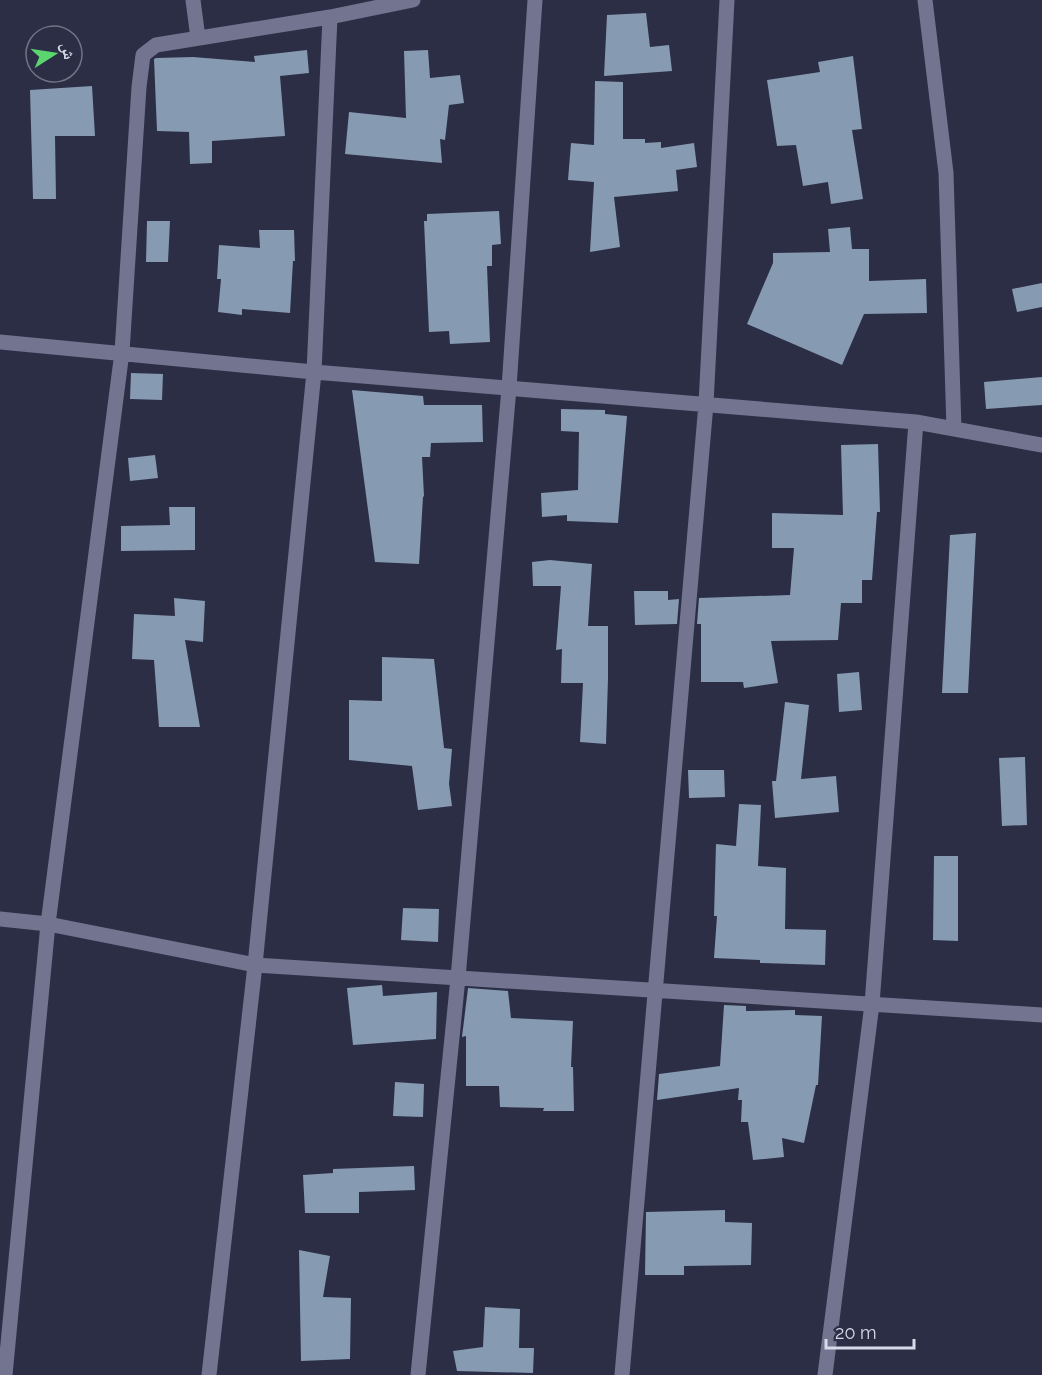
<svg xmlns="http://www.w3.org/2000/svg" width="1042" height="1375" viewBox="0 0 1042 1375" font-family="Raleway,'Noto Naskh Arabic',sans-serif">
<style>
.building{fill:#869ab2}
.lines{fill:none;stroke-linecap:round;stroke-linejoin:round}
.street{stroke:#727490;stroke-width:15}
</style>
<rect width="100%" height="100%" fill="#2c2e46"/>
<!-- building -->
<path class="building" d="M646 13 650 47 669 45 672 71 604 76 607 15Z
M307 50 309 73 280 76 285 136 212 141V163L190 164 189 132 157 131 154 59 156 58 193 57 255 62 254 56Z
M428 50 430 78 460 75 464 103 449 105 445 140 440 139 442 163 345 154 349 112 406 118 404 51Z
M853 56 862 129 852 130 863 199 831 204 828 182 803 186 796 145 777 146 767 80 820 72 818 62Z
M595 81 623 82V139H645V143L661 142V148L694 143 697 167 676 170 678 191 614 197 620 247 590 252 594 182 568 180 571 143 594 145Z
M92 86 95 136H55L56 199H33L30 90Z
M499 211 501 244 492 245V266H487L490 342 450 344 449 331 429 332 424 221H427V214Z
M147 221H170L168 262H146Z
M850 227 852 249H869V281L926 279 927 313 864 314 842 365 747 324 773 263V253L830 252 828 229Z
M259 230H294L295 261H293L290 313 242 309V315L218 312 221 279H217L219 245 260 248Z
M1042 283V307L1017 312 1012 289Z
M131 373 163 374 162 400 130 399Z
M1042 377V405L986 409 984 382Z
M352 390 423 396 424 405H482L483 442 431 443 430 457H422L424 496 423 497 419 564 375 562Z
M561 409 605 410V414L627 416 618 523 567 521V515L542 517 541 493 578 490 579 432 561 431Z
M878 444 880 512H877L872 580H862V603H841L838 640 771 641 778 683 744 688 743 682H701V624H697L699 598 790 595 794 548H772V513L843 515 841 445Z
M155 455 158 478 130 481 128 458Z
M169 507H195V550L121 551V526L170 525Z
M976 533 968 693H942L950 535Z
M550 560 592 564 588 626H608V678L606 744 580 742 583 683H561L562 649 556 650 561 586H533L532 562Z
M634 591H668V600L679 599 677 624 635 625Z
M174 598 205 601 203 642 185 640 200 727H159L154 660 132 659 134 614 175 616Z
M382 657 434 659 444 748 452 749 449 784 452 806 418 810 412 766 349 760V700L382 701Z
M859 672 862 710 839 712 837 674Z
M785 702 809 705 801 779 836 776 839 812 775 818 772 781H776Z
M1025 757 1027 825 1002 826 999 758Z
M688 770H724L725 797 689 798Z
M739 804 761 805 758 866 786 868 785 929 826 930 825 965 760 963V960L714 958 717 916H714L716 844 736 846Z
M934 856H958V941L933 940Z
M403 908 439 909 438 942 401 940Z
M382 985 383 996 437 992 436 1039 353 1045 347 988Z
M468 988 508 991 511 1018 573 1021 571 1067H573L574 1111H543L544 1108 500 1107 499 1086H466V1036L462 1037Z
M724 1005 746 1006V1011L795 1010V1015L822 1016 818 1085H816L804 1143 782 1138 784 1157 753 1160 748 1122H741L742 1100H738L739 1088 657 1100 659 1074 720 1066Z
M395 1082 424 1084 423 1117 393 1116Z
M414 1166 415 1190 359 1192V1213H305L303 1175 333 1173V1169Z
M725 1210V1222L752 1223 751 1265 684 1266V1275H645L646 1212Z
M299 1250 330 1256 323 1297 351 1298 350 1359 301 1361Z
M485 1307 520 1309 519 1348H534L533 1373 457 1371 453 1351 483 1347Z"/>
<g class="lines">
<!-- street -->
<path class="street" d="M193 0 198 38
M925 0 946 173 954 429
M0 342 314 372 916 422 1042 445
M0 919 48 924 255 965 1042 1015
M5 1375 48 924 122 352 139 87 143 55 156 45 330 17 413 0
M209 1375 255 965 314 372 330 17
M418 1375 458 978 509 388 535 0
M622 1375 706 404 727 0
M825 1375 872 1004 916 422"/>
</g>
<!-- north arrow -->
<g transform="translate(54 54) rotate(78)"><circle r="28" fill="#2c2e46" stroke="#717387" stroke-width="1.5"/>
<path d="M0-4.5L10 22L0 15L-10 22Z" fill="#5bd56e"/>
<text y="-9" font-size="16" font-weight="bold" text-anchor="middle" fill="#d8dae9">ش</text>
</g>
<!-- scale -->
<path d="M826 1339v9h88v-9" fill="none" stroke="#d8dae9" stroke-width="3"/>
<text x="835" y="1339" font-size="18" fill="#d8dae9" stroke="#2c2e46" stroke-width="4.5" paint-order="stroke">20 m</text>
</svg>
